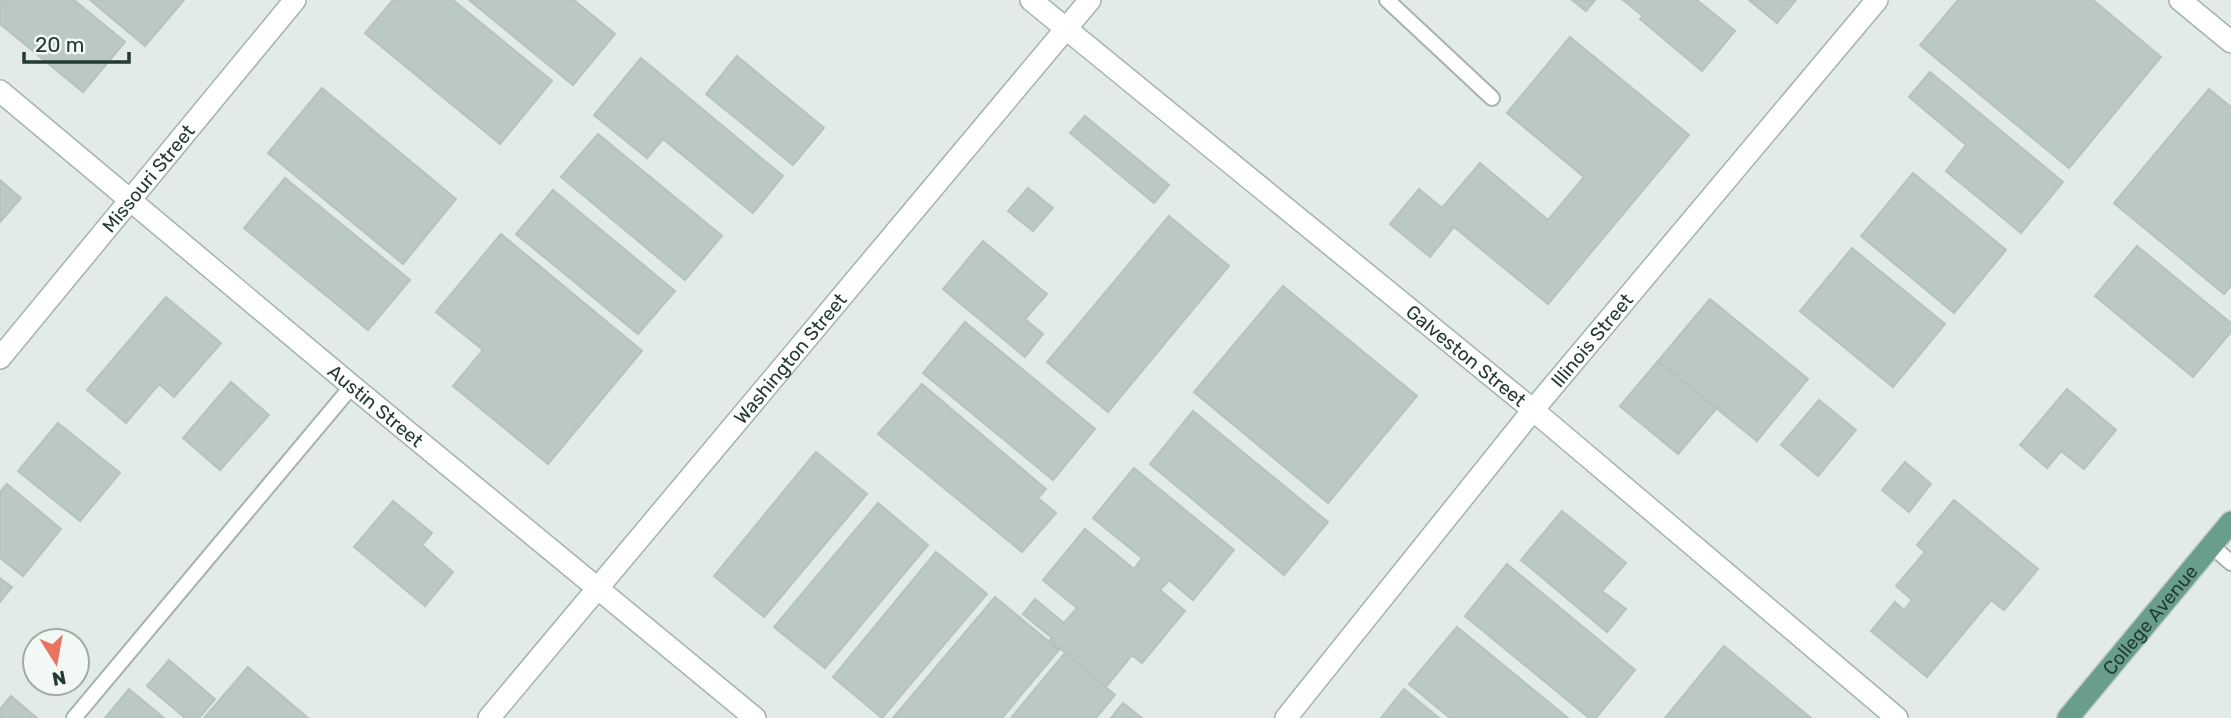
<svg xmlns="http://www.w3.org/2000/svg" width="2231" height="718" viewBox="0 0 2231 718" font-family="Rubik,sans-serif">
<style>
.building{fill:#bac9c1;stroke:#b5c4bc;stroke-width:2}
.lines{fill:none;stroke-linecap:round;stroke-linejoin:round}
.service-casing{stroke:#a5b3ac;stroke-width:18}
.minor-casing{stroke:#a5b3ac;stroke-width:24}
.tertiary-casing{stroke:#a5b3ac;stroke-width:24}
.primary-casing{stroke:#c1c8c6;stroke-width:24}
.service{stroke:#fff;stroke-width:14}
.minor{stroke:#fff;stroke-width:21}
.tertiary{stroke:#fff;stroke-width:21}
.primary{stroke:#699e8a;stroke-width:21}
.labels{text-anchor:middle;dominant-baseline:central;stroke-width:6;stroke-linejoin:round;paint-order:stroke}
.street-label{font-size:19px;fill:#233b32;stroke:#f2f8f4}
</style>
<rect width="100%" height="100%" fill="#e2ebe6"/>
<!-- building -->
<path class="building" d="M0 0H74L125 42 83 92 0 24Z
M90 0H184L145 46Z
M393 0H453L552 81 500 144 365 33Z
M469 0H574L615 34 573 85Z
M1572 0H1595L1586 11Z
M1623 0H1697L1735 31 1702 71 1640 19 1643 16Z
M1749 0H1796L1777 23Z
M1958 0H2093L2161 57 2069 168 1920 45Z
M1570 37 1689 135 1548 304 1454 227 1430 257 1390 224 1419 189 1442 208 1480 163 1548 220 1584 177 1507 113Z
M737 56 824 128 793 165 706 94Z
M641 58 783 176 753 213 663 139 647 158 594 115Z
M1930 72 2063 182 2021 233 1946 171 1966 145 1909 97Z
M322 88 456 199 403 264 268 153Z
M2209 89 2231 107V286L2224 294 2114 203Z
M1085 116 1169 185 1154 203 1070 133Z
M598 134 722 236 685 280 561 177Z
M1913 173 2006 250 1954 313 1861 236Z
M285 178 410 280 368 330 244 228Z
M0 180 21 198 0 222Z
M1028 188 1053 208 1033 231 1008 211Z
M553 190 675 291 638 334 516 234Z
M1169 216 1229 266 1108 412 1047 362Z
M501 234 642 351 548 464 453 386 483 350 436 312Z
M983 241 1047 294 1025 319 1043 334 1025 357 943 289Z
M2137 246 2231 323V332L2193 377 2095 296Z
M1852 248 1945 324 1893 387 1800 311Z
M1283 286 1417 396 1328 503 1194 392Z
M166 297 221 343 174 397 159 384 126 423 87 390Z
M1710 299 1808 379 1757 441 1658 361Z
M965 322 1095 429 1053 480 923 373Z
M1658 361 1717 408 1678 454 1620 406Z
M231 382 269 415 220 470 183 438Z
M922 384 1046 489 1038 498 1056 513 1022 552 878 434Z
M2067 389 2116 430 2084 469 2061 451 2047 468 2020 445Z
M1819 400 1856 430 1818 476 1781 445Z
M1193 411 1328 522 1284 575 1150 464Z
M58 423 120 473 80 521 18 471Z
M816 452 867 494 764 617 714 576Z
M1905 462 1931 484 1909 512 1882 490Z
M1134 468 1234 550 1193 600 1169 580 1160 590 1185 611 1142 663 1132 655 1106 687 1050 640 1052 638 1023 614 1035 599 1064 623 1077 608 1043 580 1085 529 1134 569 1142 558 1093 518Z
M7 484 61 529 23 576 0 558V492Z
M1954 500 2038 569 2004 610 1991 600 1927 677 1871 631 1895 602 1904 610 1912 600 1896 586 1925 552 1917 545Z
M393 501 432 533 422 545 453 572 425 606 354 547Z
M878 503 928 545 825 668 774 627Z
M1562 511 1626 563 1602 591 1626 609 1607 632 1521 560Z
M936 552 987 594 882 718 833 677Z
M1507 564 1635 670 1596 718H1589L1465 616Z
M0 578 12 587 0 602Z
M995 597 1059 650 1002 718H893Z
M1457 627 1568 718H1450L1409 684Z
M1724 646 1811 718H1665Z
M1065 653 1115 695 1096 718H1011Z
M169 660 215 699 199 718H185L147 686Z
M248 667 308 718H204Z
M129 689 164 718H105Z
M1404 689 1439 718H1381Z
M11 696 37 718H0V709Z
M1123 703 1142 718H1111Z"/>
<g class="lines">
<defs>
<path id="service" d="M1387 0 1492 98
M2212 546 2231 563
M74 718 352 386"/>
<g id="minor">
<path id="s1" d="M1031 0 1533 410 1897 718"/>
<path d="M2180 0 2231 42"/>
<path id="s2" d="M0 358 295 0"/>
<path id="s3" d="M489 718 1090 0"/>
<path id="s4" d="M1286 718 1533 410 1877 0"/>
</g>
<g id="tertiary">
<path id="s5" d="M0 91 352 386 755 718"/>
</g>
<g id="primary">
<path id="s6" d="M2068 718 2231 522"/>
</g>
</defs>
<!-- service casing -->
<use href="#service" class="service-casing"/>
<!-- minor casing -->
<use href="#minor" class="minor-casing"/>
<!-- tertiary casing -->
<use href="#tertiary" class="tertiary-casing"/>
<!-- primary casing -->
<use href="#primary" class="primary-casing"/>
<!-- service -->
<use href="#service" class="service"/>
<!-- minor -->
<use href="#minor" class="minor"/>
<!-- tertiary -->
<use href="#tertiary" class="tertiary"/>
<!-- primary -->
<use href="#primary" class="primary"/>
</g>
<g class="labels">
<!-- street labels -->
<g class="street-label">
<text stroke="none"><textPath href="#s2" startOffset="233">Missouri Street</textPath></text>
<text stroke="none"><textPath href="#s4" startOffset="486">Illinois Street</textPath></text>
<text stroke="none"><textPath href="#s1" startOffset="562">Galveston Street</textPath></text>
<text stroke="none"><textPath href="#s3" startOffset="469">Washington Street</textPath></text>
<text stroke="none"><textPath href="#s5" startOffset="490">Austin Street</textPath></text>
<text stroke="none"><textPath href="#s6" startOffset="128">College Avenue</textPath></text>
</g>
</g>
<!-- north arrow -->
<g transform="translate(56 662) rotate(169)"><circle r="33" fill="#f2f8f4" stroke="#9faca6" stroke-width="2"/>
<path d="M0-5L12 26L0 18L-12 26Z" fill="#ea7261"/>
<text y="-10" font-size="19" font-weight="bold" text-anchor="middle" fill="#233b32">N</text>
</g>
<!-- scale -->
<path d="M24 52v10h105v-10" fill="none" stroke="#233b32" stroke-width="3.5"/>
<text x="35" y="52" font-size="21" fill="#233b32" stroke="#f2f8f4" stroke-width="5" paint-order="stroke">20 m</text>
</svg>
